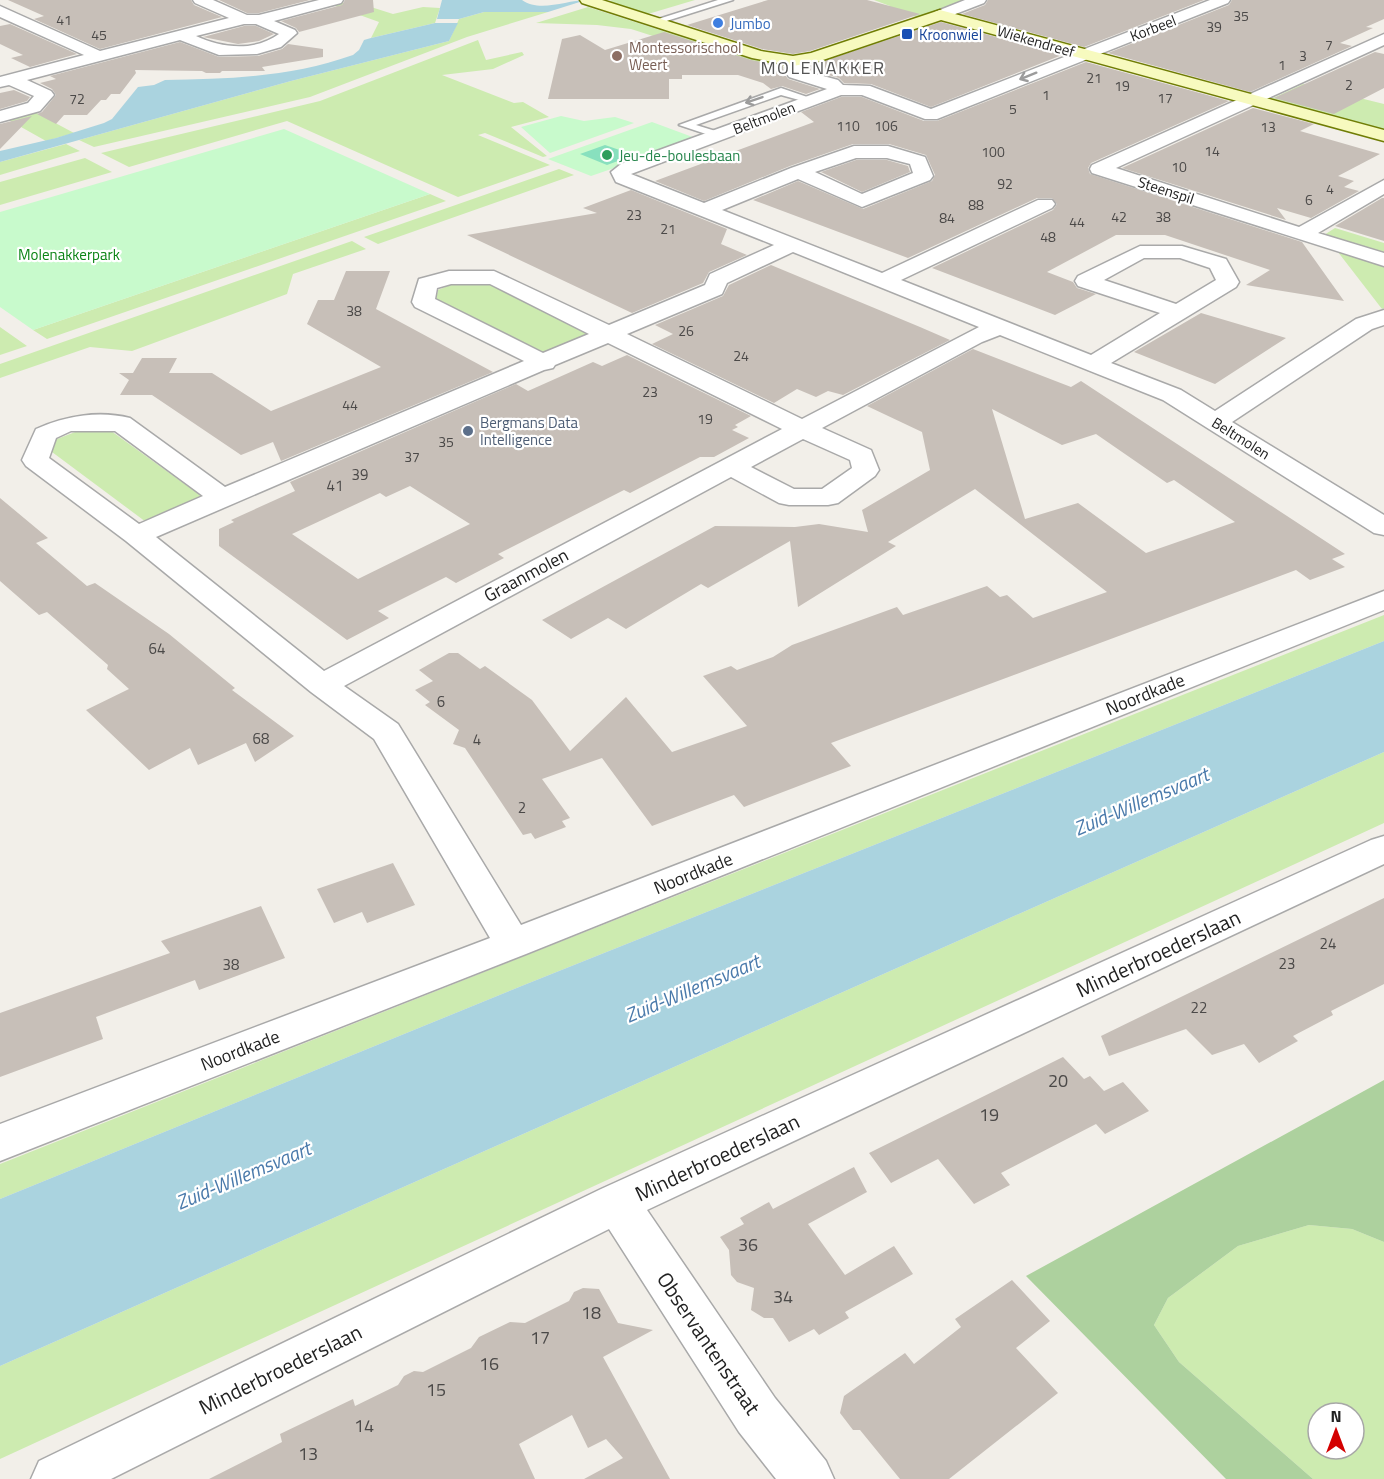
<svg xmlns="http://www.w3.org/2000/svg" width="1384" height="1479" viewBox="0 0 1384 1479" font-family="'Titillium Web',sans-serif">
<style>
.grass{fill:#cdebb0;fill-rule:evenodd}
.forest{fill:#add19e}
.park{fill:#c8facc}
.pitch{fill:#88e0be}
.water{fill:#aad3df}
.building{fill:#c7bfb8;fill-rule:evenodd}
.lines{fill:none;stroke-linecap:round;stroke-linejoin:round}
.lane-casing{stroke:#a9a9a9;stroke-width:3}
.street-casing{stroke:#a9a9a9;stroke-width:3}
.secondary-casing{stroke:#707d05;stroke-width:3}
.lane{fill:#fff;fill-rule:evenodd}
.street{fill:#fff;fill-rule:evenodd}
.secondary{fill:#f7fabf;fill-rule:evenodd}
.oneway{stroke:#9c9c9c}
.shop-dot{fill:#3f7fe0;stroke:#fff;stroke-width:2}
.transit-dot{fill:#1a4fb4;stroke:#fff;stroke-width:2}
.education-dot{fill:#8d6e63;stroke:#fff;stroke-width:2}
.leisure-dot{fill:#2e9e5b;stroke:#fff;stroke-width:2}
.service-dot{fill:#5c6f8a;stroke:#fff;stroke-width:2}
.labels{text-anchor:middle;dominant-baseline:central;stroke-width:4.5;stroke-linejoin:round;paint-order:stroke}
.far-number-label{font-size:14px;fill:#4b4948}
.far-shop-label{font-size:15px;fill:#366cbe;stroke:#fff;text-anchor:start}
.far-street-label{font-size:15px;fill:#222;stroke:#fff}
.far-transit-label{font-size:15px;fill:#164399;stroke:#fff;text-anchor:start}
.far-education-label{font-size:15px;fill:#785e54;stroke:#fff;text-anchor:start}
.far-leisure-label{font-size:15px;fill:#27864d;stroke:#fff;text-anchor:start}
.far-park-label{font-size:15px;fill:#0c8416;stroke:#fff}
.far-service-label{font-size:15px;fill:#4e5e75;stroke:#fff;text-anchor:start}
.number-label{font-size:15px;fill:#4b4948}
.far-quarter-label{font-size:18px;letter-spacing:1.5px;fill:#555;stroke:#fff}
.street-label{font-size:18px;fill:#222;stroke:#fff}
.near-number-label{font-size:18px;fill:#4b4948}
.water-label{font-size:20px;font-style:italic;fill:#4a7aab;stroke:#fff}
.near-street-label{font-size:21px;fill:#222;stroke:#fff}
</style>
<rect width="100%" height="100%" fill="#f2efe9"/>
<!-- grass -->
<path class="grass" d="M613 0H695L648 14 608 1Z
M874 0H969L916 17 884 8 890 6Z
M352 1 393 14 423 7 440 8 435 23 371 38 379 22 332 5Z
M588 7 744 57 781 65 784 68H753L631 29 597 25 536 23Z
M484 12H548L467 37 310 97 94 147 79 140 291 81 449 41 459 19Z
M478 40 486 60 522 52 524 55 493 69 442 75 514 103 523 102 549 117 511 127 547 156 543 157 485 133 478 135 550 165 458 197 287 121 129 167 101 153 320 101Z
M1303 84 1384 104V131L1269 100Z
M33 111 74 133 46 141 5 118Z
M66 144 80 151 0 175V162Z
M85 158 112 172 0 205V182Z
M559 169 574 175 378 244 364 237Z
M430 194 446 201 47 339 33 330Z
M1335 228 1384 243V253L1324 235Z
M352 241 366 249 293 274 287 294 132 351 90 347 0 378V364Z
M1331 243 1384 260V308L1382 309Z
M462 280 487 281 593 332 543 354 436 300 438 290Z
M0 327 27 346 0 355Z
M88 427 107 428 204 498 146 522 48 449 52 441Z
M1384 615V641L529 983 0 1199V1164Z
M1384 752V823L0 1459V1366Z
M1309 1225 1352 1229 1384 1242V1479H1313L1179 1362 1154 1325 1168 1298 1238 1246ZM1318 1413H1354V1449H1318Z"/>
<!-- forest -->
<path class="forest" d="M1384 1080V1242L1352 1229 1309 1225 1238 1246 1168 1298 1154 1325 1179 1362 1313 1479H1226L1026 1276Z"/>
<!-- park -->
<path class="park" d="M561 116 584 121 615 117 634 123 550 153 521 127Z
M652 122 698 139 591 176 548 159Z
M284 129 430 194 33 330 0 307V212Z"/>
<!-- pitch -->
<path class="pitch" d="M605 145 634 155 607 165 580 154Z"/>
<!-- water -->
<path class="water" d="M442 0H522C540 13 567 0 586 0L548 12H484L459 19H437Z
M435 23H458L449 41 291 81 0 162V151L56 138 104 123 112 119 138 87 154 85 165 80C229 79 291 77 353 55L359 50 364 40 371 38Z
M1384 641V752L0 1366V1199L529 983Z"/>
<!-- building -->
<path class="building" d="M8 0H191L194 5 222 17 100 49 34 19 44 16Z
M219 0H310L259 13H247Z
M345 0H373L374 12 299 32 296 28 281 21 342 5Z
M768 0H867L920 14 810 51 793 54 762 49 687 25Z
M988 0H1204L1084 47 962 14 985 5Z
M1232 0H1384V19L1366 27 1373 28 1340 43 1352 46 1250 92 1108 53 1229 5Z
M941 22 1062 55 931 107 871 84 844 83 839 78 803 68Z
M10 24 77 54 30 67 11 58 23 55 0 44V26Z
M244 26H256L274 34 259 41 238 44 203 37Z
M664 32 751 60 783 66V72L788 79 820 89 806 94 782 86 771 89 763 83 738 75H682V79H669V99H548L562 39 580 35 605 50Z
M180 42 219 57 258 56 282 49 288 44 323 49V57L262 67 265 71H222L220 73H206L202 71 135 70 136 73 120 94H111L106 100H101L87 115H64L56 124 37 114 42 112 56 95 52 89 40 83 56 79 50 76Z
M1375 52 1384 54V88L1334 114 1274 98Z
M1086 62 1229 101 1091 163 1088 168 1090 174 1302 242 1344 301 1246 285 1270 270 1165 235H1116L1047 272 1073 282 1077 288 1096 294 1055 315 932 268 1053 210 1057 204 1052 198H1037L908 258 753 200 798 181 863 209 932 181 935 175 926 155 889 144H853L790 166 704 201 655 181 814 122 801 112 841 97H862L924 121H937Z
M14 90 30 97 27 101 0 109V93Z
M1253 108 1314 124 1300 131 1380 154 1338 176 1354 181 1344 187 1359 191 1311 218 1277 208 1286 220 1122 168Z
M32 116 0 149V124Z
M856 160H887L908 166 910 172 862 192 821 172Z
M631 190 727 229 721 244 747 255 709 272 703 283 632 313 467 235 597 213 583 208Z
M1382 198H1384V241L1335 226Z
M771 265 920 327 950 340 843 395 828 391 816 397 797 389 774 403 652 344 673 334 655 325 723 296 729 285Z
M346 271H390L376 309 493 372 281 461 273 442 241 455 152 395H120L129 380 119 373H133L142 358H177L169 373H212L271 411 381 367 307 324 318 300H334Z
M1201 313 1286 338 1215 384 1134 352Z
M973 349 1071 387 1081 381 1345 554 1332 559 1345 567 1310 580 1296 570 831 743 851 766 744 807 734 795 652 826 602 758 542 779 570 818 562 821 566 827 535 839 531 833 523 835 465 748 453 744 459 730 425 705 430 702 415 690 433 681 419 670 449 653H458L480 669 485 666 532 700 570 751 626 697 672 752 747 726 703 676 731 666 737 670 773 657 792 645 897 607 903 615 987 586 1000 597 1007 595 1033 618 1107 592 975 489 888 542 896 546 798 607 790 541 708 588 701 584 626 629 608 618 571 639 542 620 715 526 795 527 819 524 868 532 862 510 930 470 922 432 867 406ZM992 409 1062 445 1096 434 1167 483 1174 480 1235 522 1146 553 1078 503 1025 519Z
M627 355 751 416 735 425 738 427 732 430 749 438 714 457H700L630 493 624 490 498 554 504 558 456 583 446 577 378 611 389 618 347 640 219 546V529L234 522 231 520 295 491 290 482 516 384 528 391 593 362 602 366ZM410 486 470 524 358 579 292 534 380 493 386 497Z
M0 498 48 538 36 543 87 586 95 583 169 634 235 688 232 690 294 736 255 762 246 743 198 765 190 748 149 770 86 710 129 689 107 669 108 665 47 612 39 615 0 581Z
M393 863 415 905 367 923 362 912 334 923 317 889Z
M1384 898V984L1331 1011 1333 1015 1293 1036 1298 1041 1259 1063 1244 1044 1212 1055 1186 1029 1109 1056 1101 1036Z
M261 906 285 958 199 990 195 980 96 1017 103 1039 0 1077V1013L170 953 161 941Z
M1063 1057 1084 1079 1090 1076 1104 1091 1123 1082 1149 1111 1105 1134 1096 1124 1001 1173 1010 1185 974 1204 938 1159 891 1183 869 1153Z
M854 1167 867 1192 808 1224 845 1275 894 1246 913 1274 845 1312 849 1318 819 1335 814 1329 789 1342 773 1318H764L751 1310 754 1288 737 1282 731 1275 729 1250 720 1237 744 1224 740 1218 769 1202 773 1209Z
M1012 1280 1050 1321 1016 1348 1058 1393 949 1479H900L860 1430H853L840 1413 844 1396 905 1353 914 1364 961 1327 955 1319Z
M583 1288 599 1289 618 1323 653 1330 603 1357 670 1479H584L623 1458 606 1439 588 1448 572 1415 519 1444 535 1479H209L282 1442 280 1434 353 1399 355 1406 398 1385 404 1376 414 1371 423 1372 471 1348 479 1337 510 1322 525 1323 569 1301 574 1292Z"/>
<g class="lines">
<defs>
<path id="lane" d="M718 0H733L657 24 649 22Z
M781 88 816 100 810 103 781 95 696 125 722 133V137L718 138 679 125Z"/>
<path id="street" d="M193 0H213L247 15H259L319 0H343L341 3 274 21 295 30 297 33 281 47 257 54 219 55 180 40 27 80 51 91 54 95 40 111 0 122V111L28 103 34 96 9 85 0 87V77L84 55 0 17V6L100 51 229 18 195 3ZM244 24H256L279 34C254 52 222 48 196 36Z
M965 0H986L984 3 945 18H935L932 15 935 12Z
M1210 0H1230L1228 3 937 119H925L862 95H841L631 174 704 203 791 168 854 146H888L925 157 933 176 930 180 862 207 798 179 722 210 882 273 1038 200H1052L1055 204 1052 208 901 280 1091 355 1160 313 1078 286 1075 281 1078 276 1140 246H1182L1226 259 1239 282 1236 287 1111 363 1181 390 1215 411 1356 319 1384 310V325L1372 329 1232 422 1384 515V535L1374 533 1163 400 1000 335 982 342 822 428 871 450 879 470 875 476 838 503 828 505H789L779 503 731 477 344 686 398 724 521 925 1384 591V610L526 954 0 1161V1124L490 938 374 739 311 692 126 541 26 466 22 460 36 429C64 416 99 410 130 418L225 487 524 361 415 307 412 302 419 279 449 271H494L609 325 705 285 710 274 774 245 616 182 611 172 621 164 827 89 789 77 785 71 787 58H799L801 70 838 80 843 85 870 86 931 109ZM856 158H887L910 164 913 173 862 194 815 172ZM793 252 979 327 802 419 627 334 722 294 727 283ZM1144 258H1180L1210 268 1216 280 1176 304 1104 280ZM451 284H490L589 334 543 353 435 299 437 288ZM608 343 782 429 324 671 156 537 544 370 553 368 555 365ZM71 431H115L203 496 139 524 49 458 56 438ZM803 439 850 460 852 468 822 489H794L751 467Z
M1384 34V45L1116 168 1299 227 1384 180V194L1318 233 1384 253V266L1092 173 1090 169 1092 165Z
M1384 836V864L647 1210 775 1398 826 1461 834 1479H776L739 1432 609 1229 111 1479H31L39 1461 601 1189 1371 840Z"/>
<path id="secondary" d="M580 0H602L761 51 793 56 811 53 940 10 1384 130V141L941 20 820 61 793 66 752 58 582 3Z"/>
</defs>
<!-- lane casing -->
<use href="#lane" class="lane-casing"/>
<!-- street casing -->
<use href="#street" class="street-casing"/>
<!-- secondary casing -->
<use href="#secondary" class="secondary-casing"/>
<!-- lane -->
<use href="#lane" class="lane"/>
<!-- street -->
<use href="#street" class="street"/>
<!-- secondary -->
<use href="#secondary" class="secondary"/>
</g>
<!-- one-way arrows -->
<defs><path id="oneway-shaft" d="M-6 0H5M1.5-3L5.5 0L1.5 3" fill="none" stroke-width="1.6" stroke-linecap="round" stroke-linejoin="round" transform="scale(1.5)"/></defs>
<g class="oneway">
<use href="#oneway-shaft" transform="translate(1028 76) rotate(158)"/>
<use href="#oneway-shaft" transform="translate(754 100) rotate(161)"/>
</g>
<!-- markers -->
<circle class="shop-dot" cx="718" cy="23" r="6"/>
<rect class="transit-dot" x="901" y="28" width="12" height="12" rx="3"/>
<circle class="education-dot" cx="617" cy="56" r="6"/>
<circle class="leisure-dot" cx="607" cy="155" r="6"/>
<circle class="service-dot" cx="468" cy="431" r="6"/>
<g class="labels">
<!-- far-number labels -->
<g class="far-number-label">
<text x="1241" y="15">35</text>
<text x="64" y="19">41</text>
<text x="1214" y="26">39</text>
<text x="99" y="34">45</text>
<text x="1329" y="44">7</text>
<text x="1303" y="55">3</text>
<text x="1282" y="64">1</text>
<text x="1094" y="77">21</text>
<text x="1349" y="84">2</text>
<text x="1122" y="85">19</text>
<text x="1046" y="94">1</text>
<text x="1165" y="97">17</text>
<text x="77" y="98">72</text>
<text x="1013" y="108">5</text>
<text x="848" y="125">110</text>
<text x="886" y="125">106</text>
<text x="1268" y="126">13</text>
<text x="1212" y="150">14</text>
<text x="993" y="151">100</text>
<text x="1179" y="166">10</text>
<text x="1005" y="183">92</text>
<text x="1330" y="188">4</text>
<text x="1309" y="199">6</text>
<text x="976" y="204">88</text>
<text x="634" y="214">23</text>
<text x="1119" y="216">42</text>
<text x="1163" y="216">38</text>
<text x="947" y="217">84</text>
<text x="1077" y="221">44</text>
<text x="668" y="228">21</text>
<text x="1048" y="236">48</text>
<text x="354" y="310">38</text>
<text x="686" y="330">26</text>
<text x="741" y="355">24</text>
<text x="650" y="391">23</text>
<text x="350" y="404">44</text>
<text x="705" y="418">19</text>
<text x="446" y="441">35</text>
<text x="412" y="456">37</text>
</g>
<!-- far-shop labels -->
<g class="far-shop-label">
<text x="730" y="23">Jumbo</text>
</g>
<!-- far-street labels -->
<g class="far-street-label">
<text transform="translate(1153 28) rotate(-21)">Korbeel</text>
<text transform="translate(1036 41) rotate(16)">Wiekendreef</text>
<text transform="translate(764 118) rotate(-21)">Beltmolen</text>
<text transform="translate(1166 190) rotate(18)">Steenspil</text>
<text transform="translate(1241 438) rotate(32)">Beltmolen</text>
</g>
<!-- far-transit labels -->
<g class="far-transit-label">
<text x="919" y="34">Kroonwiel</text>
</g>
<!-- far-education labels -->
<g class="far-education-label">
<text x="629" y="47">Montessorischool<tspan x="629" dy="17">Weert</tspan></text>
</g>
<!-- far-leisure labels -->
<g class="far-leisure-label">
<text x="619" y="155">Jeu-de-boulesbaan</text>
</g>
<!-- far-park labels -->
<g class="far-park-label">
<text x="69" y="254">Molenakkerpark</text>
</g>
<!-- far-service labels -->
<g class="far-service-label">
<text x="480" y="422">Bergmans Data<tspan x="480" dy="17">Intelligence</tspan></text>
</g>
<!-- number labels -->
<g class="number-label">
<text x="360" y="474">39</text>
<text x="335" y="485">41</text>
<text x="157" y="648">64</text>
<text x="441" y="701">6</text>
<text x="261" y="738">68</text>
<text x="477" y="739">4</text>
<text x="522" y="807">2</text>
<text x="1328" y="943">24</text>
<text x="1287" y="963">23</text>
<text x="231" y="964">38</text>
<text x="1199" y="1007">22</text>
</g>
<!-- far-quarter labels -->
<g class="far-quarter-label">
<text x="823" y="67">MOLENAKKER</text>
</g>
<!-- street labels -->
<g class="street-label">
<text transform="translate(526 575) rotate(-28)">Graanmolen</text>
<text transform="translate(1145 694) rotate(-22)">Noordkade</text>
<text transform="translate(693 873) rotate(-22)">Noordkade</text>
<text transform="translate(240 1050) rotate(-21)">Noordkade</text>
</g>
<!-- near-number labels -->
<g class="near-number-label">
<text x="1058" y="1080">20</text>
<text x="989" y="1114">19</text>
<text x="748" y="1244">36</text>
<text x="783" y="1296">34</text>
<text x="591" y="1312">18</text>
<text x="540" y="1337">17</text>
<text x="489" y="1363">16</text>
<text x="436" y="1389">15</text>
<text x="364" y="1425">14</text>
<text x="308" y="1453">13</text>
</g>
<!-- water labels -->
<g class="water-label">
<text transform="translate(1141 801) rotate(-23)">Zuid-Willemsvaart</text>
<text transform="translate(692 988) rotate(-23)">Zuid-Willemsvaart</text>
<text transform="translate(243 1175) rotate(-23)">Zuid-Willemsvaart</text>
</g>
<!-- near-street labels -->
<g class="near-street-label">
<text transform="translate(1158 953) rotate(-25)">Minderbroederslaan</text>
<text transform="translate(717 1157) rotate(-25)">Minderbroederslaan</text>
<text transform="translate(709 1343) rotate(56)">Observantenstraat</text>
<text transform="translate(280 1369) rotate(-26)">Minderbroederslaan</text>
</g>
</g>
<!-- north arrow -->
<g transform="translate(1336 1431)"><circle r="28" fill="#ffffff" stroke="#a7a7a7" stroke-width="1.5"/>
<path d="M0-4.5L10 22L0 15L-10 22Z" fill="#d40000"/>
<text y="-9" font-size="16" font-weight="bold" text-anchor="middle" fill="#222222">N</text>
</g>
</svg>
